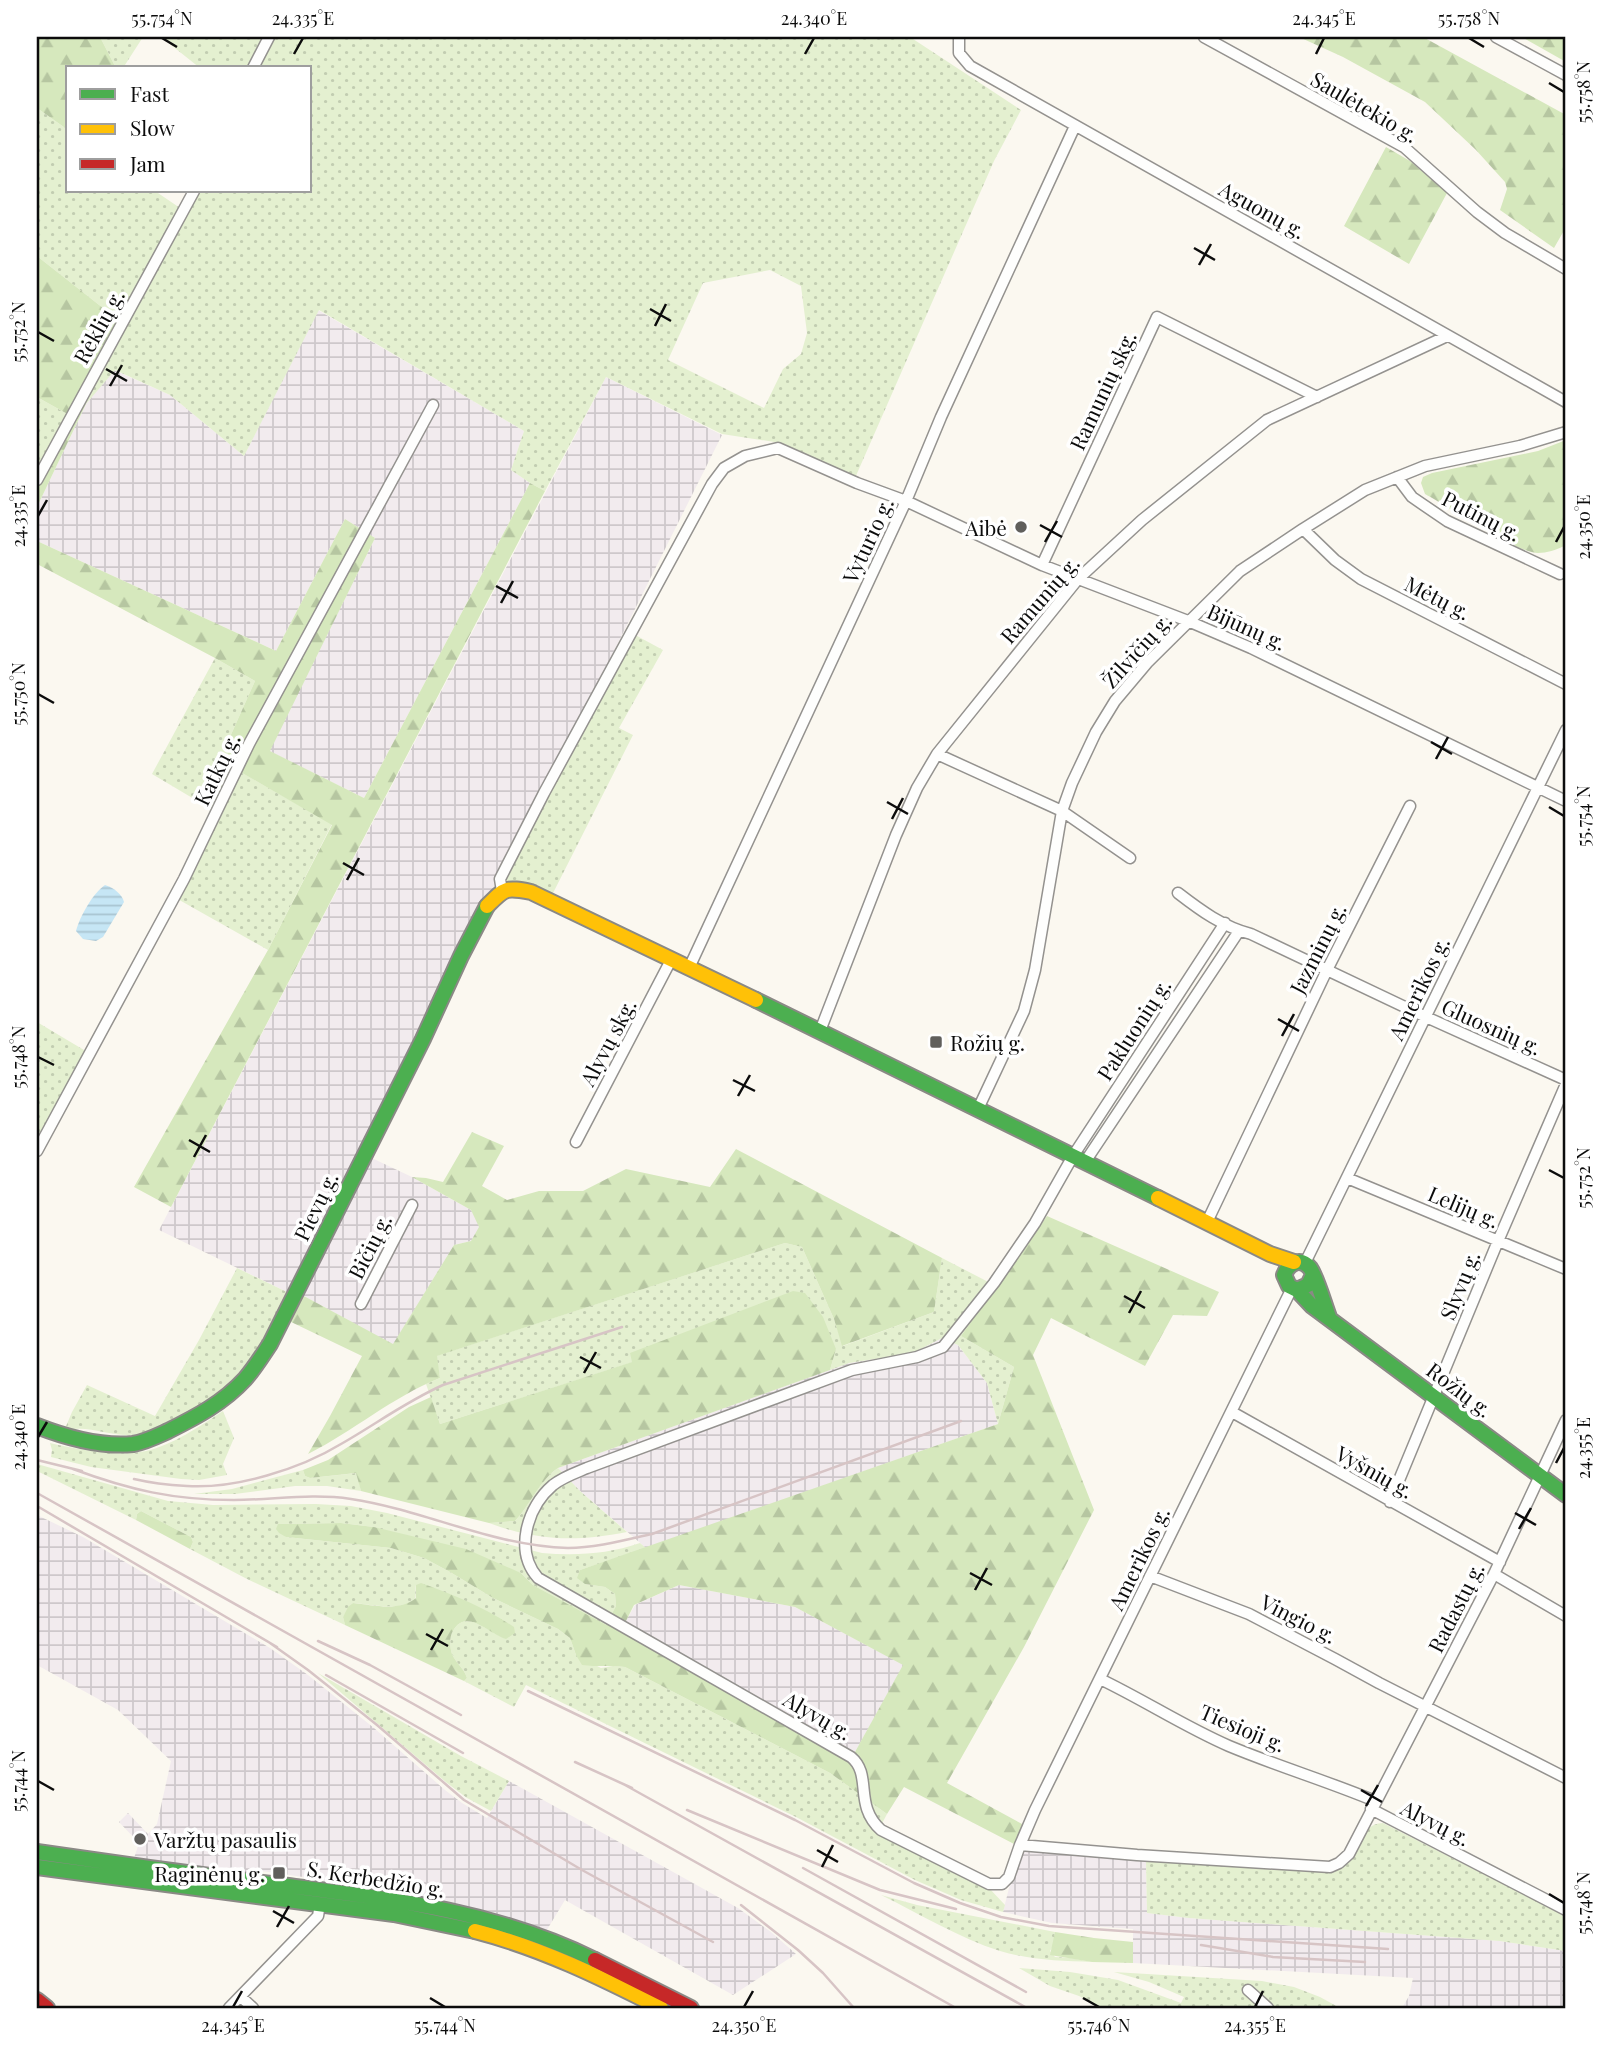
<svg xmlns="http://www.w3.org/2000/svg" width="1603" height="2045" viewBox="0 0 1603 2045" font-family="'Playfair Display',serif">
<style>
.industrial{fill:url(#industrial-grid)}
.grass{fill:url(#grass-dots);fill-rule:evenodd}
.forest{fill:url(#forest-firs);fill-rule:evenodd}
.water{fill:url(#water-rules)}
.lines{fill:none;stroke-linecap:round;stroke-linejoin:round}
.street-casing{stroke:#94928f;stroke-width:13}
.fast-casing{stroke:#8a8985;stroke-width:18}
.slow-casing{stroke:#8a8985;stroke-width:18}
.jam-casing{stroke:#8a8985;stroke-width:18}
.street{stroke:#fefefd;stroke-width:10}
.fast{stroke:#4caf50;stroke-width:14}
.slow{stroke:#ffc107;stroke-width:14}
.jam{stroke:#c62828;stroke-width:14}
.rail{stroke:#d7c4c5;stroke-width:2.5}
.ticks{fill:none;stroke:#0c0c0c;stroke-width:2.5}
.poi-dot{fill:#605f5c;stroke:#fff;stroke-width:2.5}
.labels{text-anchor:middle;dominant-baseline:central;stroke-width:7;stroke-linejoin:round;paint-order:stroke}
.street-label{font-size:21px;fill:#0c0c0c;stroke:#fff}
.poi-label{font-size:21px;fill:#0c0c0c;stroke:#fff;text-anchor:end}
.neatline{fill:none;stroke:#0c0c0c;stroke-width:2.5}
.ticks-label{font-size:18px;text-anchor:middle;fill:#0c0c0c}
</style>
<defs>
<pattern id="industrial-grid" width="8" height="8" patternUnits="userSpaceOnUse" patternTransform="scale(1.75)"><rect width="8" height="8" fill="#f2ebee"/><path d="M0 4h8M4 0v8" fill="none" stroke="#cec8cb"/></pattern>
<pattern id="grass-dots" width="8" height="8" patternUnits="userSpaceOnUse" patternTransform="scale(1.75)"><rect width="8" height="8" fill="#e4f0d0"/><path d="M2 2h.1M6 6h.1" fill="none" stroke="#c2cdb1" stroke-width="1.8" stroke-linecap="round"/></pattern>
<pattern id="forest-firs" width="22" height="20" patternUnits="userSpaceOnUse" patternTransform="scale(1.75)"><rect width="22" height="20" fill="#d6e8bd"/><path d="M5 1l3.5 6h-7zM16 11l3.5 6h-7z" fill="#b6c6a1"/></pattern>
<pattern id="water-rules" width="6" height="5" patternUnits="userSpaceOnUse" patternTransform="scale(1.75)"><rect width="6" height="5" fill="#c6e6f5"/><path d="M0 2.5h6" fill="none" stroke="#a9c4d1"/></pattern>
</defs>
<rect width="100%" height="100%" fill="#fbf8f0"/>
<!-- industrial -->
<path class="industrial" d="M318 310 524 431 511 470 530 483 364 798 269 751 375 538 345 519 276 651 37 541V507L86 404 114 370 170 395 244 456Z
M606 377 722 435 500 879 359 1152 412 1177 471 1210 480 1227 471 1241 454 1245 393 1345 302 1295 289 1293 159 1230Z
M942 1338 958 1345 987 1383 998 1424 646 1548 580 1491 558 1468 849 1363 913 1353Z
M37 1515 83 1537 270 1648 308 1675 374 1728 445 1790 462 1803 487 1818 509 1781 738 1908 771 1932 796 1954 733 1995 565 1900 545 1933 319 1883 303 1877 262 1871 245 1874 133 1861 139 1843 119 1822 128 1813 148 1834 157 1824 171 1761 118 1710 37 1665Z
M679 1585 795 1607 904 1665 850 1761 620 1631 635 1605Z
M1027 1851 1146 1861 1147 1913 1189 1918 1500 1941 1566 1951V2008H1402L1409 1996 1413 1978 1133 1963V1929L1052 1923 1003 1912 1012 1876 1020 1855Z"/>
<!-- grass -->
<path class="grass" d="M100 37H143L123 68H116Z
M161 37H291L294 39 297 37H910L1021 110 994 161 855 478 781 443 722 434 606 377 545 491 530 483 511 470 524 431 319 310 244 456 170 395 115 370 86 404 80 400 122 323 37 256V108L68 130V191H155L183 210 194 191H310V68H200ZM770 270 801 286 807 333 801 354 783 369 764 408 668 360 703 283Z
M37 397 71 416 37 480Z
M626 630 663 650 619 728 633 735 549 901 500 884V879Z
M215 658 255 681 225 748 237 770 332 824 268 950 174 897 216 812 152 774Z
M37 1022 89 1053 37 1151Z
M785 1243 802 1247 834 1319 843 1346 934 1312 942 1258 998 1287 961 1336 1014 1367 998 1424 987 1383 958 1345 942 1338 913 1353 849 1363 830 1370 836 1349 631 1353 633 1362 440 1424 426 1384 440 1378 436 1356Z
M237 1268 289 1293C261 1347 245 1378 192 1410 175 1419 156 1430 138 1434 112 1439 89 1423 64 1431L72 1412 87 1385 155 1416 199 1340Z
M223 1411 234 1438 223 1464 227 1475 199 1480 181 1479 91 1467 51 1457 52 1450 50 1443C81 1450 115 1457 146 1451 173 1445 200 1426 223 1411Z
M37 1464 168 1501 213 1505 316 1504 351 1506 387 1513 542 1553C576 1556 608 1554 640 1543L646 1548 580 1570 585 1584 605 1587 615 1594 616 1606 606 1626 533 1585 521 1573 374 1527 341 1523 278 1524 286 1537 391 1548 424 1558 450 1572 493 1598 558 1629 570 1638 576 1655 601 1668 613 1666 625 1667 830 1773 887 1814 877 1833 989 1888 1005 1905 1003 1912 961 1900 915 1880 796 1817 526 1685 514 1707 464 1681 467 1678C464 1668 456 1663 452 1654 450 1648 449 1637 453 1631 466 1607 489 1634 506 1638L416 1585C415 1589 417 1598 414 1601 404 1611 366 1604 353 1603L343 1617 345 1625 247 1579 190 1549 193 1542 191 1537 141 1511 137 1514 136 1520 37 1471Z
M558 1468 580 1491 627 1532C575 1542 538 1541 489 1523L515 1521C531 1504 539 1481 558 1468Z
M303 1470 305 1476 310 1478 357 1473 361 1491 327 1486H295L235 1494H194L232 1489Z
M318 1673 461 1756 509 1781 491 1811 467 1798 447 1783Z
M1383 1823 1566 1916V1951L1500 1941 1189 1918 1147 1913 1146 1861 1318 1872C1328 1871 1338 1870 1346 1864 1362 1852 1358 1824 1383 1823Z
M881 1895 917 1905 1055 1932 1054 1945 1050 1951 1055 1957 1071 1958 1092 1962C1061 1961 1030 1960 1000 1951 959 1938 920 1914 881 1895Z
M1019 1968 1070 1972 1118 1980 1181 2003 1184 1997 1149 1982 1114 1972 1262 1981 1294 1987 1320 1997 1340 2008H1102L1079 1996 1050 1986Z"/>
<!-- forest -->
<path class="forest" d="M37 37H100L116 68H68V130L37 108Z
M1299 37H1423L1566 115V227L1554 248 1500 210 1507 189 1505 182 1476 150 1425 102 1343 57Z
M1522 37H1566V62Z
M1386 147 1410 161 1447 193 1409 264 1344 226Z
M37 256 122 323 81 400 86 404 37 507V480L71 416 37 397Z
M1566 440V543L1564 546C1556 550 1547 553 1538 553 1515 552 1449 507 1425 494L1421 483 1423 477 1432 473 1538 451Z
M530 483 545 491 171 1207 134 1187 268 950 332 825 237 770 225 748 255 681 215 658 37 564V541L276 651 345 519 375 538 270 751 364 798Z
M472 1132 504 1146 482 1186 507 1200 539 1191H583L626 1169 710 1187 736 1149 942 1258 934 1312 842 1346 834 1319 802 1247 785 1243 437 1356 440 1378C392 1397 354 1431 308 1454L330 1416 362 1356 289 1321 302 1295 393 1344 454 1245 471 1241 479 1227 471 1210 412 1177 426 1178 443 1182Z
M1047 1216 1219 1292 1207 1316 1173 1315 1145 1366 1051 1318 1033 1355 1094 1510 1024 1647 947 1783 1024 1825 1016 1845 904 1787 887 1814 830 1773 625 1667C610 1665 597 1667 582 1665L576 1655 570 1638 558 1629 493 1598 450 1572 424 1558 391 1548 286 1537 279 1533 276 1529 278 1524 341 1523 374 1527 466 1549 521 1573 533 1585 606 1625 616 1606 615 1594 605 1587 585 1584 577 1578 580 1570 998 1424 1014 1367 961 1336ZM679 1585 795 1607 903 1665 850 1761 621 1631 634 1605Z
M793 1291 805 1293 823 1317 836 1349 830 1370 558 1468C539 1481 531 1504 515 1521L489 1523 361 1491 356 1473 310 1478 305 1476 303 1470 328 1460 409 1407 431 1397 440 1424 632 1362 630 1353Z
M141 1511 191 1537 193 1542 190 1549 136 1520 137 1514Z
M421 1583C454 1595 484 1607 514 1627L515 1633 506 1639C489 1634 466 1607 453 1631 449 1637 450 1648 452 1654 456 1663 464 1668 467 1678L464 1681 345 1625 343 1617 348 1607 353 1603C373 1605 400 1612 416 1598V1585Z
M1055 1932 1094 1938 1133 1942V1963L1092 1962 1050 1955Z"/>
<!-- water -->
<path class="water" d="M105 885C114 888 122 894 124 902L103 937 96 941 83 939 76 931C80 916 93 893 105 885Z"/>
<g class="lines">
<defs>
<path id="street" d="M959 37V53L970 66 1566 402
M1204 37 1404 147 1477 212 1505 233 1566 269
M1496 37 1566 75
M253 68 269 37
M1397 477 1412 497 1447 521 1560 574
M37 480 194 191
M1303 529 1335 560 1361 579 1566 684
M1042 565 1157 317 1317 397
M937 754 1062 811 1130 858
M502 891 500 879 544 793 712 484 724 468 745 456 778 448 857 483 906 501 1042 565 1188 621 1251 648 1566 801
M1178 893C1200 910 1223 927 1251 934L1426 1017 1566 1080
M1225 923 1073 1156 1035 1223 994 1283 943 1347 917 1357 852 1370 587 1468C575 1473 563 1477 553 1485 527 1507 514 1551 538 1578L851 1757C873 1775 853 1805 881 1830L989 1884H1002L1009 1877 1020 1845 1137 1855 1330 1867 1339 1863 1349 1854 1494 1574 1566 1420
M689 968 906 501 941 417 1075 126
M820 1031 896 835 917 788 937 754 1078 579 1142 520 1267 420 1447 336
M978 1109 1024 1011 1035 970 1062 811 1072 783 1096 732 1115 701 1147 663 1240 571 1303 529 1365 490 1425 466 1520 446 1566 432
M576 1142 671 960
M37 1151 184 879 249 744 433 405
M1085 1162 1239 931
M1347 1178 1566 1269
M1207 1222 1327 970 1410 806
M1305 1263 1566 730
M361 1304 412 1205
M1232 1412 1500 1562
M1390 1502 1498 1241 1566 1084
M1494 1574 1566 1616
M1150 1576 1249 1614 1335 1659 1379 1683 1566 1778
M1100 1679C1144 1700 1185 1727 1229 1746 1277 1766 1327 1781 1375 1801
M1371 1809 1566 1910
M1020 1845 1035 1810 1292 1288
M1248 1990 1268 2008
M241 1997 253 2008
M229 2008 318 1916 320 1904"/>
<path id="fast" d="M756 1000 1158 1198
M1312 1277 1308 1285 1297 1290 1289 1286 1284 1275C1288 1264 1300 1256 1310 1268 1317 1278 1324 1304 1329 1317
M1297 1290 1312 1306 1566 1495
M37 1426C65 1437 102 1447 133 1444 145 1442 157 1436 168 1431 196 1417 223 1403 245 1379 254 1369 262 1356 270 1344L423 1039 461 956 487 906
M37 1852C118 1864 199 1875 280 1885 391 1899 493 1910 595 1960
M37 1867 394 1914 475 1931"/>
<path id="slow" d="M487 906C505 888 505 887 531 892L756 1000
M1158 1198 1270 1254 1294 1262
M475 1931C541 1948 600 1977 661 2008"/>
<path id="jam" d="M595 1960 691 2008
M37 2000 47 2008"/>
</defs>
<!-- street casing -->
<use href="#street" class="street-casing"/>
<!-- fast casing -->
<use href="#fast" class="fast-casing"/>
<!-- slow casing -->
<use href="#slow" class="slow-casing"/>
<!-- jam casing -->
<use href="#jam" class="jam-casing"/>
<!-- street -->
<use href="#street" class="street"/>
<!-- fast -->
<use href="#fast" class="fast"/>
<!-- slow -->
<use href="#slow" class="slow"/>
<!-- jam -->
<use href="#jam" class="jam"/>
<!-- rail -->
<path class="rail" d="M37 1460 82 1471
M73 1469C130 1490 173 1500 234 1500 273 1500 311 1493 351 1499 424 1510 493 1546 568 1548 596 1548 625 1540 652 1534L961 1421
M134 1479C151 1483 169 1485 187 1486 236 1489 300 1469 341 1444 376 1424 407 1401 443 1385L622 1327
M37 1493 956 2008
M37 1506 277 1647
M318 1641 370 1665 461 1715
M270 1643 308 1670 377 1725 464 1800 582 1870 713 1942
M326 1675 463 1753
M528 1691 795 1820 914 1883 960 1903 1001 1917 1049 1926 1388 1949
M575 1762 632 1788
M625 1785 1027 2008
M687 1810 880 1890 956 1909
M803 1868 1026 1992
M741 1905 798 1950 823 1973 854 2008
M1201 1945 1273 1957 1365 1962"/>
</g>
<!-- ticks -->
<path class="ticks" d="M162 38 177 47M1469 38 1484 47M294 54 303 38M805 54 814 38M1316 54 1324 38M1549 83 1564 92M1194 248 1215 260M1199 265 1211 244M650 309 671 321M655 326 666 304M38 332 54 341M106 369 127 381M110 386 122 365M38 516 47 500M1040 525 1062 537M1045 542 1057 521M1556 542 1564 527M496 586 518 598M501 603 513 581M38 694 54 703M1431 742 1452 754M1436 759 1448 737M887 802 908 814M1549 807 1564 816M892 819 903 798M343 863 364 875M347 880 359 858M1278 1019 1299 1031M1282 1036 1294 1014M38 1057 54 1065M733 1080 755 1091M738 1096 750 1075M189 1140 210 1152M194 1157 206 1135M1549 1170 1564 1178M1124 1296 1145 1308M1129 1313 1141 1291M580 1357 601 1368M584 1373 596 1352M38 1437 47 1422M1556 1463 1564 1448M1515 1513 1536 1525M1519 1529 1531 1508M970 1573 992 1585M975 1590 987 1568M426 1634 448 1646M431 1650 443 1629M38 1781 54 1790M1361 1790 1382 1802M1366 1806 1378 1785M817 1850 838 1862M822 1867 833 1845M1549 1894 1564 1903M273 1911 294 1923M277 1927 289 1906M430 1998 445 2007M1083 1998 1099 2007M233 2007 242 1991M744 2007 753 1991M1255 2007 1263 1991"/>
<!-- markers -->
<g class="poi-dot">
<circle cx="1021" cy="527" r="7"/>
<rect x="929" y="1035" width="14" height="14" rx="3.5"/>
<circle cx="140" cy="1839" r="7"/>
<rect x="272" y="1866" width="14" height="14" rx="3.5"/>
</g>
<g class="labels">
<!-- street labels -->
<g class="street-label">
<text transform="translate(1365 106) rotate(30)">Saulėtekio g.</text>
<text transform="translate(1263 209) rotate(29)">Aguonų g.</text>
<text transform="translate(98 326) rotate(-61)">Rėklių g.</text>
<text transform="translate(1102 390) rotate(-65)">Ramunių skg.</text>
<text transform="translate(1482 515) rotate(27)">Putinų g.</text>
<text transform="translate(867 540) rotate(-65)">Vyturio g.</text>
<text transform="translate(1438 597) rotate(27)">Mėtų g.</text>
<text transform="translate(1039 599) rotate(-49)">Ramunių g.</text>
<text transform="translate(1247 626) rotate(24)">Bijūnų g.</text>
<text transform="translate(1136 650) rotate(-48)">Žilvičių g.</text>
<text transform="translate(216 769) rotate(-64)">Katkų g.</text>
<text transform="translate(1317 948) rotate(-63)">Jazminų g.</text>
<text transform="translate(1418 988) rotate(-64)">Amerikos g.</text>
<text transform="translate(1492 1026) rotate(24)">Gluosnių g.</text>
<text transform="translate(1133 1029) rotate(-57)">Pakluonių g.</text>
<text transform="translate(607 1042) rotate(-62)">Alyvų skg.</text>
<text transform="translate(315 1206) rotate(-64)">Pievų g.</text>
<text transform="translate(1464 1206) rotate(23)">Lelijų g.</text>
<text transform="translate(369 1246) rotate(-63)">Bičių g.</text>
<text transform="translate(1459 1285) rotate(-68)">Slyvų g.</text>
<text transform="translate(1460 1389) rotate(37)">Rožių g.</text>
<text transform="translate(1375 1471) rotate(29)">Vyšnių g.</text>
<text transform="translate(1138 1558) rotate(-64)">Amerikos g.</text>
<text transform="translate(1455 1607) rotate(-63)">Radastų g.</text>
<text transform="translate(1299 1618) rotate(27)">Vingio g.</text>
<text transform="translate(818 1715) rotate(30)">Alyvų g.</text>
<text transform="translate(1243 1727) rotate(23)">Tiesioji g.</text>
<text transform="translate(1436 1822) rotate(27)">Alyvų g.</text>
<text transform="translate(376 1878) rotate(9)">S. Kerbedžio g.</text>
</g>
<!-- poi labels -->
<g class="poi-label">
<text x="1007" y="527">Aibė</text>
<text x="950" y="1042" text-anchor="start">Rožių g.</text>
<text x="154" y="1839" text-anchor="start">Varžtų pasaulis</text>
<text x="265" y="1873">Raginėnų g.</text>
</g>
</g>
<!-- border -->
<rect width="1603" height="2045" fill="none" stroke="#ffffff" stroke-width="77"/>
<!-- legend -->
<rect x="66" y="66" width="245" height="126" fill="#ffffff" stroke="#9e9e9e" stroke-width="2"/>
<rect x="80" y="89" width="35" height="10" fill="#4caf50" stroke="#9e9e9e" stroke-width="2"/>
<text x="130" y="102" font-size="21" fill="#0c0c0c">Fast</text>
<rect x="80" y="124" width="35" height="10" fill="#ffc107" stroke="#9e9e9e" stroke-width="2"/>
<text x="130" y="136" font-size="21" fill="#0c0c0c">Slow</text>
<rect x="80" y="159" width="35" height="10" fill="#c62828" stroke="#9e9e9e" stroke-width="2"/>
<text x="130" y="172" font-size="21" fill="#0c0c0c">Jam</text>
<rect x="38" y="38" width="1526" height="1969" class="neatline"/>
<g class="ticks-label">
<text x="162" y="25">55.754°N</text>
<text x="303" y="25">24.335°E</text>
<text x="814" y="25">24.340°E</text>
<text x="1324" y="25">24.345°E</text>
<text x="1469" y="25">55.758°N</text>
<text transform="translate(1584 92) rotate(-90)" y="6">55.758°N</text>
<text transform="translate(19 332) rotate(-90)" y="6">55.752°N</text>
<text transform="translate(19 516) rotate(-90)" y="6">24.335°E</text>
<text transform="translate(1584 527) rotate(-90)" y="6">24.350°E</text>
<text transform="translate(19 694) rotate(-90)" y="6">55.750°N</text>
<text transform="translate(1584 816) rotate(-90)" y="6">55.754°N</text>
<text transform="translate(19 1057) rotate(-90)" y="6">55.748°N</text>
<text transform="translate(1584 1178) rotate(-90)" y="6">55.752°N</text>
<text transform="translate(19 1437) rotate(-90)" y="6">24.340°E</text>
<text transform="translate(1584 1448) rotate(-90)" y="6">24.355°E</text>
<text transform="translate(19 1781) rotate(-90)" y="6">55.744°N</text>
<text transform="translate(1584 1903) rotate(-90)" y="6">55.748°N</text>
<text x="233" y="2032">24.345°E</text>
<text x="445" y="2032">55.744°N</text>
<text x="744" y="2032">24.350°E</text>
<text x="1099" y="2032">55.746°N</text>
<text x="1255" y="2032">24.355°E</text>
</g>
</svg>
